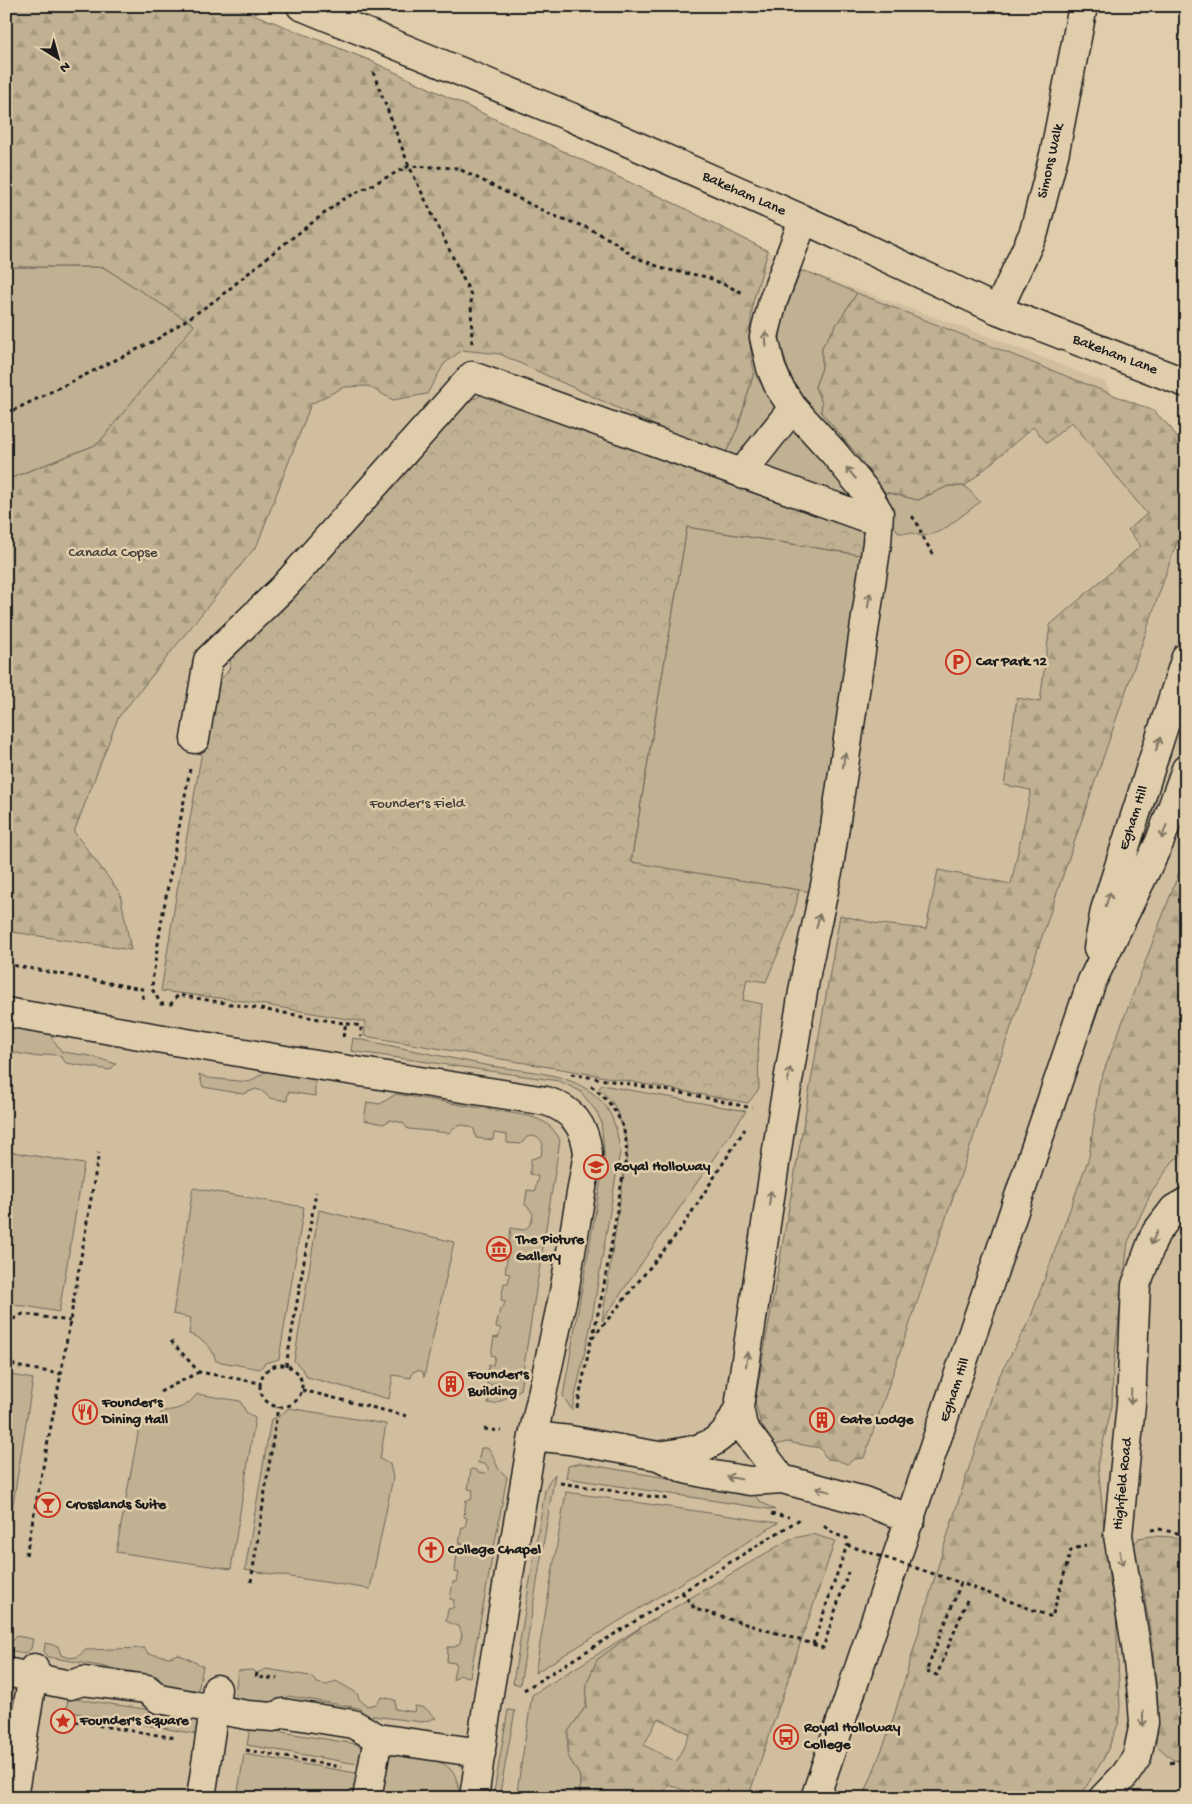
<svg xmlns="http://www.w3.org/2000/svg" width="1192" height="1804" viewBox="0 0 1192 1804" font-family="'Gochi Hand',sans-serif">
<style>
.built{fill:#d0be9f}
.green{fill:#c0b193;stroke:#6e6658}
.forest{fill:url(#forest-firs);stroke:#6e6658;fill-rule:evenodd}
.park{fill:url(#park-crowns);stroke:#6e6658}
.lines{fill:none;stroke-linecap:round;stroke-linejoin:round}
.minor-casing{stroke:#1c1c1c;stroke-width:31}
.major-casing{stroke:#1c1c1c;stroke-width:31}
.path{stroke:#1c1c1c;stroke-width:3;stroke-dasharray:4 4;stroke-linecap:butt}
.minor{stroke:#e0cdab;stroke-width:28}
.major{stroke:#e0cdab;stroke-width:28}
.path-bridge{stroke:#1c1c1c;stroke-width:3;stroke-dasharray:4 4;stroke-linecap:butt}
.oneway{stroke:#7e7464}
.labels{text-anchor:middle;dominant-baseline:central;stroke-width:5;stroke-linejoin:round;paint-order:stroke}
.street-label{font-size:15px;fill:#1c1c1c;stroke:#e0cdab}
.park-label{font-size:15px;fill:#45413a;stroke:#e0cdab}
.poi-label{font-size:15px;font-weight:bold;fill:#1c1c1c;stroke:#e0cdab;text-anchor:start}
</style>
<defs>
<pattern id="forest-firs" width="22" height="20" patternUnits="userSpaceOnUse" patternTransform="scale(1.25)"><rect width="22" height="20" fill="#c0b193"/><path d="M5 1l3.5 6h-7zM16 11l3.5 6h-7z" fill="#a4987e"/></pattern>
<pattern id="park-crowns" width="20" height="18" patternUnits="userSpaceOnUse" patternTransform="scale(1.25)"><rect width="20" height="18" fill="#c0b193"/><path d="M2 6a3 3 0 1 1 6 0M12 15a3 3 0 1 1 6 0" fill="none" stroke="#a4987e"/></pattern>
</defs>
<rect width="100%" height="100%" fill="#e0cdab"/>
<filter id="ink" filterUnits="userSpaceOnUse"><feTurbulence type="fractalNoise" baseFrequency=".02" numOctaves="2"/><feDisplacementMap in="SourceGraphic" scale="10" xChannelSelector="R" yChannelSelector="G"/><feConvolveMatrix kernelMatrix="1 2 1 2 8 2 1 2 1" color-interpolation-filters="sRGB"/></filter>
<g filter="url(#ink)">
<!-- built -->
<path class="built" d="M6 6H233L369 60 680 206 808 272 1001 341 1106 383 1178 533 1186 536V1798H6Z"/>
<!-- green -->
<path class="green" d="M6 267H103L195 325 98 444 6 480Z
M801 271 808 272 857 293 822 347V368L815 387 822 403 821 412 854 451C826 423 794 396 784 356 782 350 779 343 780 337 783 314 792 293 801 271Z
M754 372C763 386 770 402 780 415 805 446 841 470 859 506L724 457 738 427Z
M948 486H965L980 502 943 530 933 534 922 536 911 533H899L892 523 885 492 918 500Z
M687 527 867 556 812 892 631 863Z
M11 1024 45 1028 62 1052 91 1056 116 1064 110 1070 66 1063 60 1056 48 1054 38 1057 6 1051V1029Z
M353 1038C397 1047 441 1056 485 1065 522 1072 567 1070 597 1097 613 1110 618 1133 620 1152L591 1324 572 1410 563 1396 604 1163V1150L601 1121 596 1111 580 1091 559 1081 351 1051Z
M273 1067 310 1074 315 1081V1096L288 1092 287 1101 270 1098 262 1091 256 1089 243 1094 203 1087 199 1074 208 1078 249 1082Z
M602 1085 746 1111 602 1321 628 1146 617 1111 612 1102 599 1088Z
M396 1094 529 1116C545 1121 552 1125 560 1140L520 1390 495 1404 488 1403 490 1393 498 1390 499 1385 495 1383 491 1385 486 1383 489 1365H493L495 1356 491 1355 494 1337 498 1338 501 1328 496 1327 500 1309H503L505 1301 501 1300 504 1283H508L510 1274 505 1273 511 1228 523 1230C530 1227 532 1222 533 1214L528 1207 525 1205 527 1190 535 1191 538 1176 530 1174 531 1159 541 1156 543 1144C540 1137 534 1135 527 1137L521 1144 507 1143V1135L494 1133 493 1140 476 1138 474 1129C465 1123 455 1124 449 1133L408 1129 403 1123 391 1120 383 1124 364 1120 367 1102 380 1104Z
M6 1151 84 1164 59 1312 25 1306 6 1305Z
M193 1188 304 1207 279 1359 265 1363 260 1369 216 1361C212 1346 203 1339 189 1334L191 1318 173 1314Z
M319 1210 454 1242 424 1377 423 1372 418 1370 413 1372 411 1378 393 1375 389 1399 307 1377 304 1371 294 1361Z
M6 1374 33 1379 9 1529H6Z
M197 1394 240 1401 246 1412 255 1418 231 1569 116 1552 140 1423 158 1426 162 1411C178 1410 187 1407 197 1394Z
M289 1408 386 1424 380 1459 390 1464 393 1478 370 1589 245 1570 271 1419 278 1417Z
M481 1448H487L491 1451 498 1468 507 1477 470 1677 460 1675 453 1680 456 1663 447 1662 448 1647H455L460 1643 462 1634 459 1627 446 1621 448 1609 453 1608 454 1600 450 1599 453 1582H457L459 1573 455 1572 457 1553H462L463 1544 459 1543 462 1527H465L467 1518 464 1517 466 1500H471L473 1490 468 1489 471 1469 477 1470 478 1472 485 1473 488 1470V1467L485 1464 478 1463Z
M580 1463 753 1493 760 1501 775 1510 566 1478 568 1466Z
M555 1474 520 1685 513 1683 545 1490 549 1481Z
M566 1492 778 1523 535 1673Z
M641 1627 597 1660 587 1683 586 1706 568 1732V1756L580 1776V1798H516L532 1695Z
M16 1636 33 1639 31 1649 25 1653 6 1650V1646L12 1642Z
M45 1643 58 1646 61 1655C70 1659 79 1659 84 1650L144 1648 149 1654 170 1657 178 1654 203 1666 198 1692 166 1688 157 1676 48 1657 44 1653Z
M266 1669 310 1676 317 1683 327 1685 336 1681 357 1693 359 1699 367 1706 376 1704 382 1697 395 1700V1709L414 1712 415 1706 425 1708 436 1718 422 1722 365 1715 359 1708 288 1696 276 1708 234 1701 238 1671 252 1670 257 1673Z
M68 1698 194 1716 198 1722 196 1734 66 1711Z
M508 1710 515 1711 499 1798H493Z
M250 1727 356 1744 363 1748V1765L247 1745Z
M388 1751C418 1757 464 1755 458 1798H375Z
M244 1754 362 1774 358 1798H237Z"/>
<!-- forest -->
<path class="forest" d="M6 6H233L369 60 680 206 768 251 753 302 749 338 754 372 738 427 724 457 500 354 462 350 444 364 427 394 393 400 368 386 344 387 311 404 257 545 118 718 74 832 120 893 131 950 6 931V480L98 444 194 325 103 267H6Z
M857 293 1154 411 1171 428 1181 444 1186 457V520L1173 553 864 1458 854 1459 847 1464 837 1460 827 1459 820 1448 787 1442 775 1445 761 1424 755 1402 840 915 873 923 926 929 938 870 1011 884 1031 790 1004 785 1017 698 1040 702 1050 625 1141 546 1128 530 1147 514 1072 422 1047 443 1033 427 965 486H948L918 500 885 492 854 451 821 412 822 403 815 387 822 368V347Z
M1186 854V1152L1173 1161 1152 1191 1128 1242 1113 1370 1112 1406 1098 1464 1109 1579 1116 1612 1120 1707 1118 1725 1104 1758 1079 1798H863L891 1726 945 1543 997 1380 1030 1319 1059 1239 1089 1157 1099 1084Z
M812 1534 835 1541 748 1798H703L668 1784 663 1798H580V1776L568 1756V1732L586 1706 587 1683 597 1660 641 1627 790 1539ZM658 1718 690 1734 676 1762 644 1745Z
M1152 1536 1172 1537 1186 1542V1761L1173 1760 1156 1745 1158 1701 1152 1643 1142 1580 1131 1549 1139 1538Z"/>
<!-- park -->
<path class="park" d="M486 392 868 529 867 556 687 527 631 862 799 890C794 923 778 951 766 982L747 979 743 1000 762 1004 758 1050 759 1089 748 1103 567 1070 364 1036 365 1022 236 1000 161 991 177 891 214 685C228 673 233 670 229 651L465 400 476 398Z"/>
<g class="lines">
<defs>
<path id="minor" d="M301 6 571 117 818 226 998 310 1186 383
M998 310 1034 232 1055 151 1083 6
M744 475 748 465 793 408
M195 739 208 660 283 588 472 376 864 517
M6 1012 291 1061 546 1101C572 1109 585 1126 588 1153L564 1292 533 1436 512 1557 489 1693 474 1798
M739 1407 743 1427 782 1479
M533 1436 570 1440 658 1456 685 1469 708 1474 750 1481 782 1479 864 1501 911 1519
M658 1456C681 1452 709 1451 725 1432 731 1425 735 1415 739 1407L781 1123 807 968 829 867 877 543 879 513 867 493 834 453 793 408 779 387 771 368 764 337 773 301 803 221
M6 1672 70 1685 83 1681 147 1689 159 1699 247 1715 273 1717 283 1713 353 1724 378 1738 481 1753
M13 1798 34 1668
M201 1798 217 1689
M367 1798 378 1738
M1103 1798 1125 1775 1137 1757 1144 1723 1142 1695 1136 1646 1118 1535 1131 1404 1136 1285 1155 1234 1174 1209 1186 1202"/>
<path id="major" d="M1098 948 1105 910 1186 657
M815 1798 1092 981 1160 841 1186 769"/>
</defs>
<!-- minor casing -->
<use href="#minor" class="minor-casing"/>
<!-- major casing -->
<use href="#major" class="major-casing"/>
<!-- path -->
<path class="path" d="M373 72 409 166 471 295 472 345
M6 414 156 340 216 300 275 251 342 200 409 166 457 168 552 215 588 228 613 241 633 256 664 269 707 277 743 293
M912 516 919 526 922 536 935 557
M6 964 142 989 143 1001
M164 1004H161L152 989 153 976 162 918 190 769
M170 1005 178 995 361 1026V1037
M343 1037 346 1023
M571 1074 693 1095 752 1108
M591 1086C608 1098 620 1115 625 1135 629 1153 623 1174 620 1192 612 1241 604 1291 592 1339
M6 1323 23 1314 70 1321
M171 1341 199 1372 261 1383
M6 1358 15 1366 61 1374
M260 1386a21 21 0 1 1 42 0a21 21 0 1 1-42 0Z
M286 1366 316 1192
M302 1390 407 1416
M160 1392 199 1372
M577 1408 591 1340 681 1229 745 1129
M484 1429 501 1431
M560 1483 668 1499
M771 1514 789 1517
M824 1526C833 1534 840 1537 852 1539
M1151 1530 1159 1529 1186 1535
M26 1555 61 1374 99 1152
M251 1582 278 1407
M682 1592 695 1609 813 1644 847 1545
M967 1600 937 1675 926 1672 961 1583 1052 1617 1071 1550 1086 1545
M813 1644 823 1648 848 1572
M257 1673 256 1677 278 1679
M524 1690 800 1519
M59 1719 176 1738
M246 1750 341 1767
M1170 1763 1186 1759"/>
<!-- minor -->
<use href="#minor" class="minor"/>
<!-- major -->
<use href="#major" class="major"/>
<!-- path-bridge -->
<path class="path-bridge" d="M847 1545 961 1583"/>
</g>
<!-- one-way arrows -->
<defs><path id="oneway-shaft" d="M-6 0H5M1.5-3L5.5 0L1.5 3" fill="none" stroke-width="1.6" stroke-linecap="round" stroke-linejoin="round" transform="scale(1.25)"/></defs>
<g class="oneway">
<use href="#oneway-shaft" transform="translate(766 339) rotate(-93)"/>
<use href="#oneway-shaft" transform="translate(851 473) rotate(-130)"/>
<use href="#oneway-shaft" transform="translate(869 600) rotate(-81)"/>
<use href="#oneway-shaft" transform="translate(1158 744) rotate(-72)"/>
<use href="#oneway-shaft" transform="translate(844 760) rotate(-81)"/>
<use href="#oneway-shaft" transform="translate(1164 832) rotate(109)"/>
<use href="#oneway-shaft" transform="translate(1108 899) rotate(-72)"/>
<use href="#oneway-shaft" transform="translate(818 921) rotate(-77)"/>
<use href="#oneway-shaft" transform="translate(789 1075) rotate(-80)"/>
<use href="#oneway-shaft" transform="translate(770 1198) rotate(-82)"/>
<use href="#oneway-shaft" transform="translate(1154 1238) rotate(114)"/>
<use href="#oneway-shaft" transform="translate(747 1359) rotate(-82)"/>
<use href="#oneway-shaft" transform="translate(1131 1397) rotate(93)"/>
<use href="#oneway-shaft" transform="translate(734 1478) rotate(-170)"/>
<use href="#oneway-shaft" transform="translate(823 1490) rotate(-166)"/>
<use href="#oneway-shaft" transform="translate(1121 1558) rotate(81)"/>
<use href="#oneway-shaft" transform="translate(1143 1719) rotate(91)"/>
</g>
</g>
<!-- icons -->
<defs>
<symbol id="parking-ring" viewBox="-11 -11 22 22"><circle r="9.5" fill="#e0cdab" stroke="#c8321e" stroke-width="1.5"/><path d="M-3.5-5.5H1a3.5 3.5 0 0 1 0 7H-1V5.5H-3.5ZM-1-3.4V-.6H.8a1.4 1.4 0 0 0 0-2.8Z" fill="#c8321e"/></symbol>
<symbol id="university-ring" viewBox="-11 -11 22 22"><circle r="9.5" fill="#e0cdab" stroke="#c8321e" stroke-width="1.5"/><path d="M0-5L7-2L0 1L-7-2ZM-4 1L0 2.5L4 1V4Q0 6-4 4Z" fill="#c8321e"/></symbol>
<symbol id="museum-ring" viewBox="-11 -11 22 22"><circle r="9.5" fill="#e0cdab" stroke="#c8321e" stroke-width="1.5"/><path d="M0-6L6-3V-2H-6V-3ZM-5-1h2V3h-2ZM-1-1h2V3h-2ZM3-1h2V3H3ZM-6 4H6V6H-6Z" fill="#c8321e"/></symbol>
<symbol id="building-ring" viewBox="-11 -11 22 22"><circle r="9.5" fill="#e0cdab" stroke="#c8321e" stroke-width="1.5"/><path d="M-4-6H4V6H1V3H-1V6H-4ZM-2.5-4.3h1.7v1.8h-1.7ZM.8-4.3h1.7v1.8H.8ZM-2.5-1h1.7V.8h-1.7ZM.8-1h1.7V.8H.8Z" fill="#c8321e"/></symbol>
<symbol id="restaurant-ring" viewBox="-11 -11 22 22"><circle r="9.5" fill="#e0cdab" stroke="#c8321e" stroke-width="1.5"/><path d="M-5-6h1v4h1v-4h1v4h1v-4h1v5L-1.5 .5V6h-2V.5L-5-1ZM5-6V6H3V1.5H1.5Q1.5-4 5-6Z" fill="#c8321e"/></symbol>
<symbol id="bar-ring" viewBox="-11 -11 22 22"><circle r="9.5" fill="#e0cdab" stroke="#c8321e" stroke-width="1.5"/><path d="M-6-5H6L.8 .8V4.5H3.5V6h-7V4.5H-.8V.8Z" fill="#c8321e"/></symbol>
<symbol id="church-ring" viewBox="-11 -11 22 22"><circle r="9.5" fill="#e0cdab" stroke="#c8321e" stroke-width="1.5"/><path d="M-1.2-6h2.4v3.5h3.3v2.4h-3.3V6h-2.4V-.1h-3.3v-2.4h3.3Z" fill="#c8321e"/></symbol>
<symbol id="sight-ring" viewBox="-11 -11 22 22"><circle r="9.5" fill="#e0cdab" stroke="#c8321e" stroke-width="1.5"/><path d="M0-6L1.8-2.2L6-1.7L2.9 1.2L3.7 5.4L0 3.3L-3.7 5.4L-2.9 1.2L-6-1.7L-1.8-2.2Z" fill="#c8321e"/></symbol>
<symbol id="bus-ring" viewBox="-11 -11 22 22"><circle r="9.5" fill="#e0cdab" stroke="#c8321e" stroke-width="1.5"/><path d="M-5-6H5V4H4V6H2V4H-2V6H-4V4H-5ZM-3.5-4V0h7V-4ZM-3.5 1.2v1.5H-2V1.2ZM2 1.2v1.5H3.5V1.2Z" fill="#c8321e"/></symbol>
</defs>
<g fill-rule="evenodd">
<use href="#parking-ring" x="944" y="648" width="28" height="28"/>
<use href="#university-ring" x="582" y="1153" width="28" height="28"/>
<use href="#museum-ring" x="485" y="1235" width="28" height="28"/>
<use href="#building-ring" x="437" y="1370" width="28" height="28"/>
<use href="#restaurant-ring" x="71" y="1398" width="28" height="28"/>
<use href="#building-ring" x="808" y="1406" width="28" height="28"/>
<use href="#bar-ring" x="34" y="1491" width="28" height="28"/>
<use href="#church-ring" x="417" y="1536" width="28" height="28"/>
<use href="#sight-ring" x="49" y="1707" width="28" height="28"/>
<use href="#bus-ring" x="772" y="1723" width="28" height="28"/>
</g>
<g class="labels">
<!-- street labels -->
<g class="street-label">
<text transform="translate(1051 161) rotate(-77)">Simons Walk</text>
<text transform="translate(744 194) rotate(24)">Bakeham Lane</text>
<text transform="translate(1115 355) rotate(21)">Bakeham Lane</text>
<text transform="translate(1134 818) rotate(-72)">Egham Hill</text>
<text transform="translate(955 1390) rotate(-71)">Egham Hill</text>
<text transform="translate(1123 1484) rotate(-84)">Highfield Road</text>
</g>
<!-- park labels -->
<g class="park-label">
<text x="113" y="553">Canada Copse</text>
<text x="417" y="804">Founder's Field</text>
</g>
<!-- poi labels -->
<g class="poi-label">
<text x="976" y="662">Car Park 12</text>
<text x="614" y="1167">Royal Holloway</text>
<text x="516" y="1240">The Picture<tspan x="516" dy="17">Gallery</tspan></text>
<text x="468" y="1375">Founder's<tspan x="468" dy="17">Building</tspan></text>
<text x="102" y="1403">Founder's<tspan x="102" dy="17">Dining Hall</tspan></text>
<text x="840" y="1420">Gate Lodge</text>
<text x="66" y="1505">Crosslands Suite</text>
<text x="448" y="1550">College Chapel</text>
<text x="80" y="1721">Founder's Square</text>
<text x="804" y="1728">Royal Holloway<tspan x="804" dy="17">College</tspan></text>
</g>
</g>
<!-- margin -->
<rect width="1192" height="1804" fill="none" stroke="#e0cdab" stroke-width="25"/>
<rect x="12" y="12" width="1167" height="1779" fill="none" stroke="#1c1c1c" stroke-width="2" filter="url(#ink)"/>
<!-- north arrow -->
<g transform="translate(58 58) rotate(143)" stroke="#e0cdab" stroke-width="4" paint-order="stroke">
<path d="M0-4L9 19L0 12L-9 19Z" fill="#1c1c1c"/>
<text y="-8" font-size="14" font-weight="bold" text-anchor="middle" fill="#1c1c1c">N</text>
</g>
</svg>
